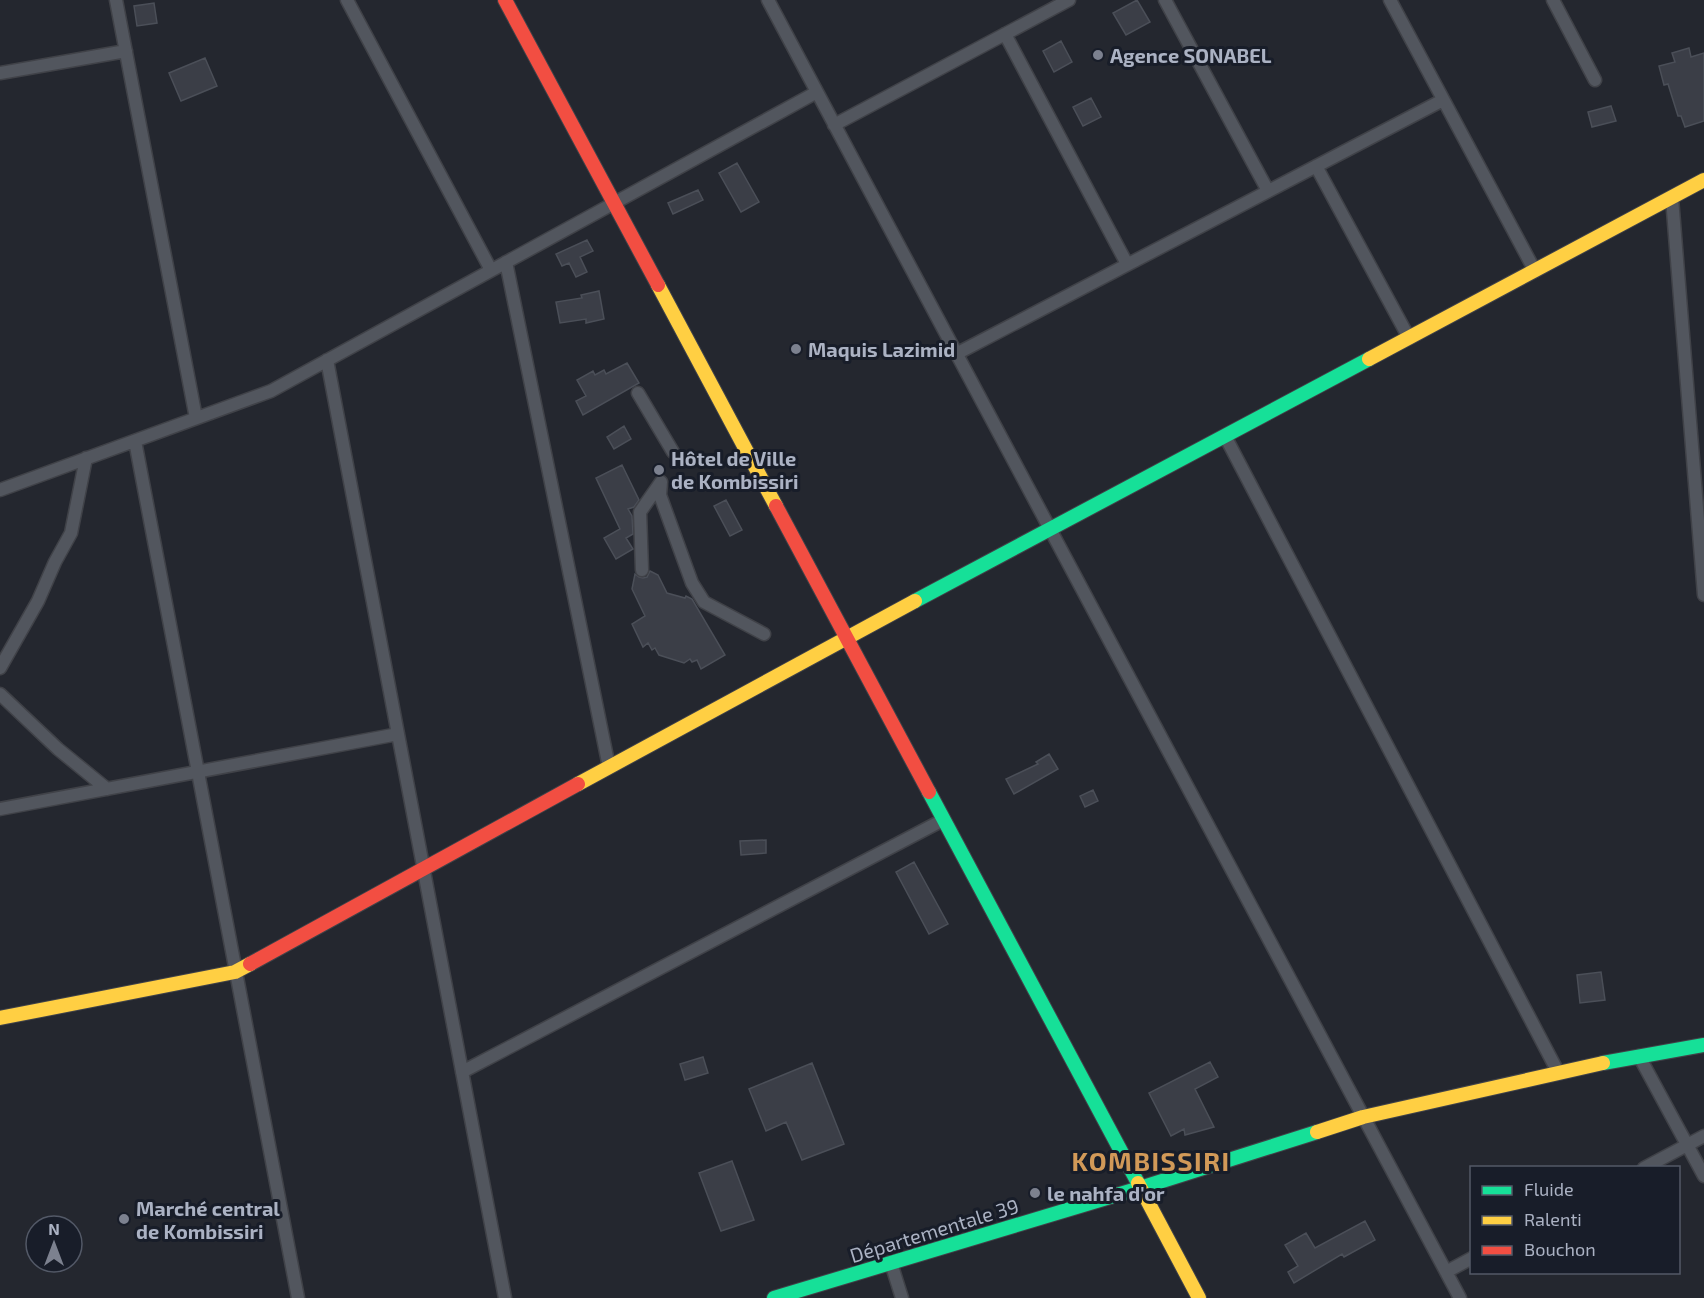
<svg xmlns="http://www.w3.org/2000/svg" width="1704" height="1298" viewBox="0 0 1704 1298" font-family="'Exo 2',sans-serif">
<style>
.building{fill:#3b3e47;stroke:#4b4f58;stroke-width:1.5}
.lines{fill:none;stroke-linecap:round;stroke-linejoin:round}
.street-casing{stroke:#404248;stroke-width:15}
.fast-casing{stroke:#404248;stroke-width:16}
.slow-casing{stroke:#404248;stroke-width:16}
.jam-casing{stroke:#404248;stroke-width:16}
.street{stroke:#52565e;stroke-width:12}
.fast{stroke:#16e098;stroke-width:14}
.slow{stroke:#ffcf43;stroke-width:14}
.jam{stroke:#f24e42;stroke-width:14}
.poi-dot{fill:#7c818f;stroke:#181d29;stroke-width:2}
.labels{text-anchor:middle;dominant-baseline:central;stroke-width:6;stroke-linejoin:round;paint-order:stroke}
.poi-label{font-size:20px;font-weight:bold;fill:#abb2c3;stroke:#181d29;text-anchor:start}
.street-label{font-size:20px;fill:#abb2c3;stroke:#181d29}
.district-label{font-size:26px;font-weight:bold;letter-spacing:1.5px;fill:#d19958;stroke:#181d29}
</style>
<rect width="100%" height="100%" fill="#24272f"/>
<!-- building -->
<path class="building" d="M1137 0 1150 22 1126 35 1113 13Z
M154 3 157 23 137 26 134 6Z
M1061 41 1072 62 1054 72 1043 51Z
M1689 48 1691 57 1704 53V121L1685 127 1681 116H1678L1668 84 1664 85 1659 66 1675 62 1672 53Z
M205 58 217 86 181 101 169 73Z
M1091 98 1101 117 1083 126 1073 107Z
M1611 106 1616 121 1592 127 1588 112Z
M737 163 759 202 741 212 719 173Z
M698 190 703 200 673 214 668 203Z
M587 240 593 251 580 257 587 272 576 277 569 263 562 266 556 254Z
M599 291 604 319 586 323V319L560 323 556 302 582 298 581 295Z
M627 363 639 383 583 415 576 401 586 396 577 380 593 371 595 375 604 370 606 374Z
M624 426 631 439 614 449 607 437Z
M622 465 639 500 634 507 628 509 632 516 633 534 626 538 633 549 616 559 604 538 620 529 596 478Z
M726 500 742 530 730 536 714 506Z
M650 571 658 575 667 593 685 598 686 596 692 599 725 655 701 669 697 660 692 662 690 659 684 663 659 655 655 648 652 650 648 643 643 647 632 624 645 616 632 589 635 574 639 577 643 578 647 577Z
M1049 754 1058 769 1014 794 1006 779 1038 764 1036 762Z
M1093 790 1098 801 1085 807 1080 796Z
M766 840V853L741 855 740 841Z
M914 862 948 924 929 934 896 872Z
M1601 972 1605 1000 1580 1003 1577 975Z
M703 1057 708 1073 685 1080 680 1064Z
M1210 1062 1218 1077 1195 1089 1214 1127 1185 1135 1184 1129 1171 1136 1149 1093Z
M812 1063 844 1144 802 1160 786 1122 766 1131 749 1089Z
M732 1161 754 1220 721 1231 699 1173Z
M1365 1221 1375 1240 1344 1257 1342 1254 1294 1283 1288 1272 1298 1266 1285 1245 1306 1233 1315 1248Z"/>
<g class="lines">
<defs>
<path id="street" d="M116 0 196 418
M347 0 491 270
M768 0 1460 1298
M1165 0 1268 191
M1390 0 1535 271
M1553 0 1595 80
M1005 34 1127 264
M0 73 126 51
M834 125 1069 0
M1316 166 1409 338
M1672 198 1704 595
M506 262 609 767
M956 354 1443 100
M327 360 505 1298
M638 393 673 452
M1225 436 1558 1072
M135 441 298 1298
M661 482 660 495 692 583 704 602 764 634
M0 490 271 391 817 92
M642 570 640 512 661 482
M0 668 38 601 55 562 71 533 86 458
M0 694 58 749 107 789
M0 809 398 734
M1639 1056 1704 1176
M462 1072 943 820
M1644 1168 1704 1136
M891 1263 902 1298
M1446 1272 1472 1258"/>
<path id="fast" d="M915 601 1369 359
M929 792 1138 1183
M1603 1063 1704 1045
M774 1298 1140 1188 1317 1132"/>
<path id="slow" d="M658 285 776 506
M1369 359 1704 180
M578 784 915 601
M0 1018 235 972 250 964
M1317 1132 1363 1117 1603 1063
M1138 1183 1199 1298"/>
<path id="jam" d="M505 0 658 285
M776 506 929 792
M250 964 578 784"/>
</defs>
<!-- street casing -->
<use href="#street" class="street-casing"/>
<!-- fast casing -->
<use href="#fast" class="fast-casing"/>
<!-- slow casing -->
<use href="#slow" class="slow-casing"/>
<!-- jam casing -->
<use href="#jam" class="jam-casing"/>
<!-- street -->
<use href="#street" class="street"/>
<!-- fast -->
<use href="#fast" class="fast"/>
<!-- slow -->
<use href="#slow" class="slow"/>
<!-- jam -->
<use href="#jam" class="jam"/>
</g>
<!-- markers -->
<g class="poi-dot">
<circle cx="1098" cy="55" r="6"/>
<circle cx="796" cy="349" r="6"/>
<circle cx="659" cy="470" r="6"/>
<circle cx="1035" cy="1193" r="6"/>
<circle cx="124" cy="1219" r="6"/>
</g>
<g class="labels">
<!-- poi labels -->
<g class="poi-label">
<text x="1110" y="55">Agence SONABEL</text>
<text x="808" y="349">Maquis Lazimid</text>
<text x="671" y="458">Hôtel de Ville<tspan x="671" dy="23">de Kombissiri</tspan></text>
<text x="1047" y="1193">le nahfa d'or</text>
<text x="136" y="1208">Marché central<tspan x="136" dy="23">de Kombissiri</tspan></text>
</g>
<!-- street labels -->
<g class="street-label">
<text transform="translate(934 1230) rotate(-17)">Départementale 39</text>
</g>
<!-- district labels -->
<g class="district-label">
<text x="1151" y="1160">KOMBISSIRI</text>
</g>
</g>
<!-- legend -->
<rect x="1470" y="1166" width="210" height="108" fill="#181d29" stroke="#535967" stroke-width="1.5"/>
<rect x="1482" y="1186" width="30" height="9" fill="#16e098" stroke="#535967" stroke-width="1.5"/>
<text x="1524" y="1196" font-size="18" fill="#abb2c3">Fluide</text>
<rect x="1482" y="1216" width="30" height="9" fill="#ffcf43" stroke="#535967" stroke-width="1.5"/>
<text x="1524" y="1226" font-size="18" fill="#abb2c3">Ralenti</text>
<rect x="1482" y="1246" width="30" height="9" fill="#f24e42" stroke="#535967" stroke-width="1.5"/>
<text x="1524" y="1256" font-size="18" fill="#abb2c3">Bouchon</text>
<!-- north arrow -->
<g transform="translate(54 1244)"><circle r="28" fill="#181d29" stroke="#535967" stroke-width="1.5"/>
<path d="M0-4.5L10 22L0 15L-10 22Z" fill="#7c818f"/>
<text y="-9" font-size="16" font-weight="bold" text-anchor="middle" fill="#abb2c3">N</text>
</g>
</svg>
